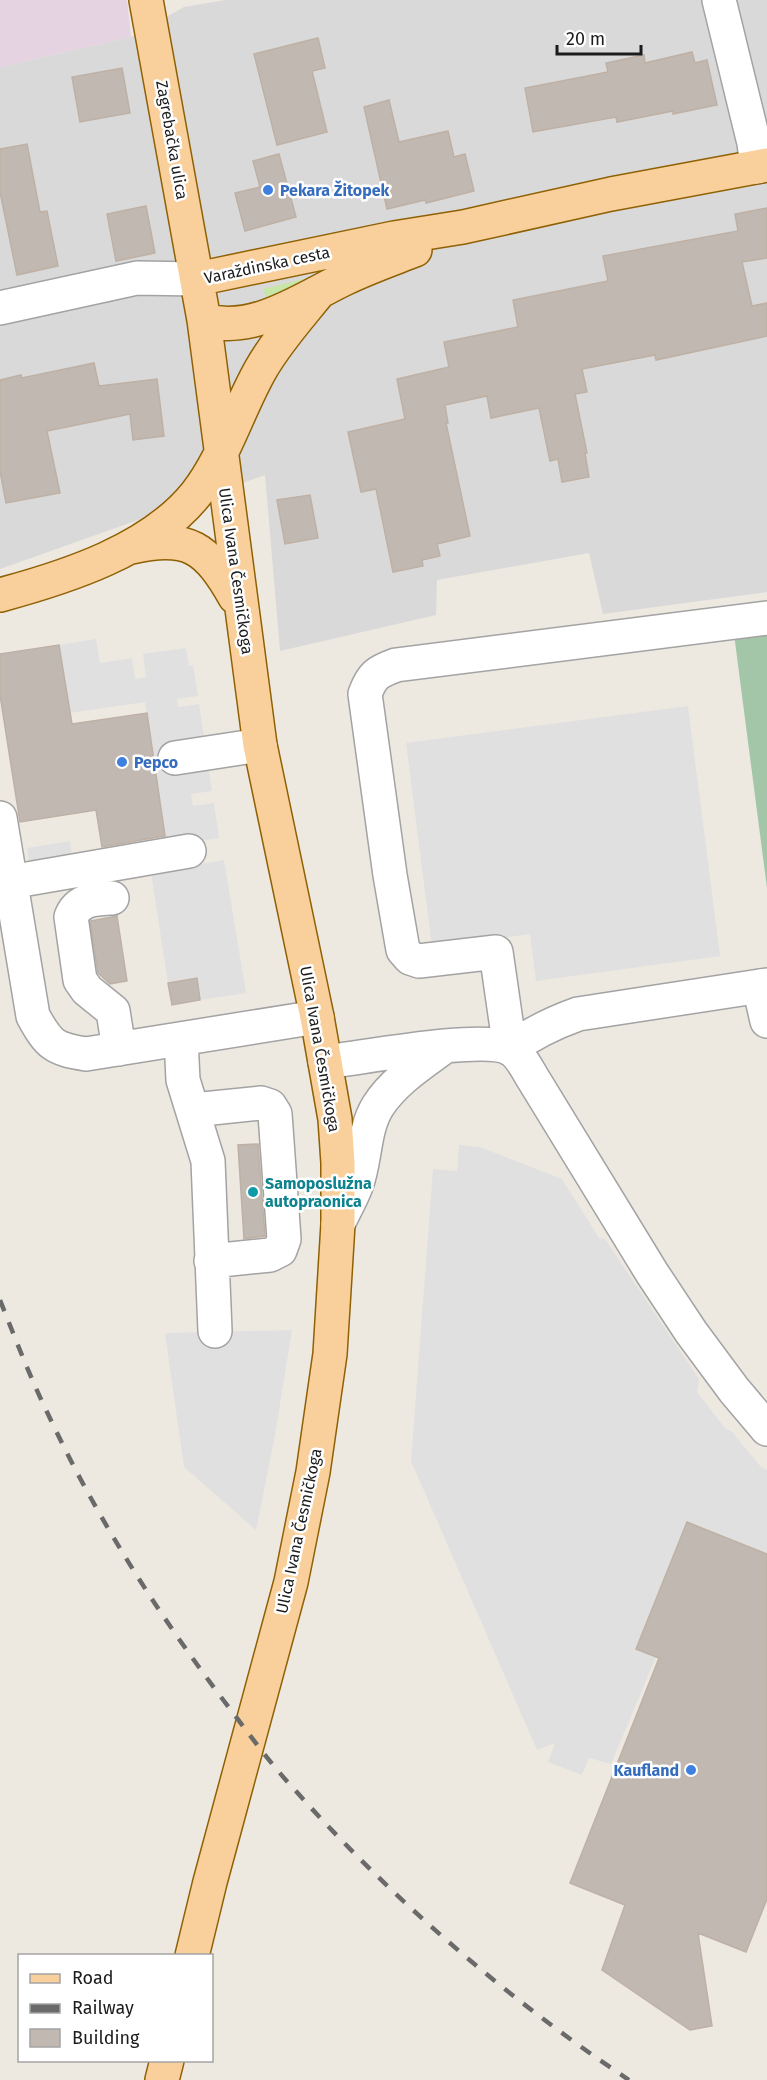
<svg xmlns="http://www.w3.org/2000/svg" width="767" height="2080" viewBox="0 0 767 2080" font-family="'Fira Sans',sans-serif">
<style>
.residential{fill:#dad9d9}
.industrial{fill:#e6d3e2}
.grass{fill:#c7e6a8}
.cemetery{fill:#a3c5a8}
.parking{fill:#e0e0e0}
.building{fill:#c1b9b1;stroke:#beb0a4;stroke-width:1.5}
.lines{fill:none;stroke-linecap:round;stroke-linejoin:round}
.minor-casing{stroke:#a3a3a3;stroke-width:36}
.major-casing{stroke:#8f6104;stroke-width:36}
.minor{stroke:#fff;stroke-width:33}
.major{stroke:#f9d09b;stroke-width:33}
.rail{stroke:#6a6a6a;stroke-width:4.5;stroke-dasharray:12 12;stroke-linecap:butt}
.shop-dot{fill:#3f7fe0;stroke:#fff;stroke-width:2}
.culture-dot{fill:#0f9aa8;stroke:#fff;stroke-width:2}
.labels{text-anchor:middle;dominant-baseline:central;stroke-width:5;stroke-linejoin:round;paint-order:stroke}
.street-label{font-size:16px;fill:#1c1c1c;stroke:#fff}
.shop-label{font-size:16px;font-weight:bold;fill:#366cbe;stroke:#fff;text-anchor:start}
.culture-label{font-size:16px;font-weight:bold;fill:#0d838f;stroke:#fff;text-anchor:start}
</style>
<rect width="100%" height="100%" fill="#ede9e1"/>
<!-- residential -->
<path class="residential" d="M225 0H767V592L603 614 589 553 437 580 436 615 280 651 265 475 0 569V67L131 37 184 7Z"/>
<!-- industrial -->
<path class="industrial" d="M0 0H127L131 37 0 67Z"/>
<!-- grass -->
<path class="grass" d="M319 275 268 302 263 289Z"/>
<!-- cemetery -->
<path class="cemetery" d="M767 630V888L734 634Z"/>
<!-- parking -->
<path class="parking" d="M96 639 100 663 132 658 135 679 146 677 143 654 186 648 189 666 193 665 198 696 177 699 178 707 199 704 212 791 191 794 193 806 214 803 219 838 167 846 145 702 70 713 59 645Z
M688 706 720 956 536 981 530 934 432 947 406 743Z
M70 841 73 862 30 868 27 848Z
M224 860 246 993 200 1000 197 978 168 983 151 873Z
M459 1145 480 1147 562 1179 599 1238 605 1239 699 1379 697 1392 725 1428 732 1432 761 1467 767 1470V1553L688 1521 637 1649 656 1657 611 1764 589 1758 582 1775 548 1762 555 1743 537 1750 411 1461 433 1169 457 1171Z
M292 1330 275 1435 256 1530 184 1467 165 1333Z"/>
<!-- building -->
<path class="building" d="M318 38 325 68 312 71 327 132 277 145 254 54Z
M692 52 695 63 707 60 717 105 673 114V111L617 122 616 117 533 132 525 88 608 72 606 63 644 55 645 63Z
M122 68 130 113 80 122 72 77Z
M389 100 399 142 448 131 454 157 465 154 474 191 426 203 425 200 387 209 364 107Z
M27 144 40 212 47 211 58 266 17 275 0 192V149Z
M279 154 296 217 245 231 235 193 260 187 253 161Z
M146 206 155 253 116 261 107 214Z
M767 208V258L742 262 752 306 767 303V336L656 360 655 355 582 369 587 392 575 394 587 453H585L589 477 562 482 558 459 550 461 539 408 491 418 487 396 445 405 448 423H446L470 536 437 544 440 556 422 560 423 566 393 572 376 489 361 492 348 432 405 419 397 379 449 367 444 342 518 327 513 300 608 281 603 256 738 231 735 214Z
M94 363 99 386 157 379 164 436 133 440 130 414 47 431 60 493 6 503 0 471V380L21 375 22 378Z
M310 495 318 538 285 544 277 500Z
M59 645 72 724 147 713 165 836 102 847 96 810 20 822 0 695V654Z
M117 916 127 981 110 984 98 973 90 921Z
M197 978 200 1000 172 1005 168 983Z
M258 1144 265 1236 244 1239 238 1145Z
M687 1522 767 1554V1899L746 1952 698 1933 712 2026 690 2030 602 1970 625 1905 570 1883 659 1658 636 1649Z"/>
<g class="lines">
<defs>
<path id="minor" d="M719 0 754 143 757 167
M0 308 137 278 197 279
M175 758 260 745
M0 818 33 1016C49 1045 54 1049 86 1054L317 1017
M10 882 189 851
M112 898C95 899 78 899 71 917L80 980 87 990 113 1011 119 1049
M759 986 767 1021
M181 1039 183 1080 208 1161 215 1331
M510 1049 496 952 419 961 410 958 403 950 390 875 365 694C372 675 377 672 396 665L767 618
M510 1049C532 1033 553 1023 578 1014L767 985
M325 1062C361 1058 481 1035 509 1048 519 1053 526 1067 532 1077L652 1273 691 1332 734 1390 767 1429
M193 1110 261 1103 270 1106 275 1114 284 1239 280 1250 270 1255 211 1261
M338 1224C344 1211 351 1199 356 1186 366 1160 363 1130 378 1106 394 1081 421 1064 444 1047"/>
<path id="major" d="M146 0 204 320 260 745 317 1017 335 1119 338 1163V1224L330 1354 313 1472 291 1582 210 1882 192 1956
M197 279 394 238 463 227 611 194 767 165
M204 320C254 335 303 298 346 278 369 267 392 259 415 250
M132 547C189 534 207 548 235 597
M0 595C67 577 151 550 196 494 225 457 238 409 261 369 277 341 299 317 319 292
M162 2080 167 2060"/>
</defs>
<!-- minor casing -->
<use href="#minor" class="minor-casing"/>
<!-- major casing -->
<use href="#major" class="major-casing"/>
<!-- minor -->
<use href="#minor" class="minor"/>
<!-- major -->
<use href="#major" class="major"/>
<!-- rail -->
<path class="rail" d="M0 1300C15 1338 30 1377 48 1414 95 1515 156 1611 224 1701 247 1731 268 1761 294 1789 392 1899 506 1998 629 2080"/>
</g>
<!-- markers -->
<g class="shop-dot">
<circle cx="268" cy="190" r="6"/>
<circle cx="122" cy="762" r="6"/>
<circle cx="691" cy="1770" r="6"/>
</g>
<circle class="culture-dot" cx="253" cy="1192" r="6"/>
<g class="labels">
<!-- street labels -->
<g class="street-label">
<text transform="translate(172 140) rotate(80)">Zagrebačka ulica</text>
<text transform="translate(267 265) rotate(-12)">Varaždinska cesta</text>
<text transform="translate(236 571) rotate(82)">Ulica Ivana Česmičkoga</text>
<text transform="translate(320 1049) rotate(80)">Ulica Ivana Česmičkoga</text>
<text transform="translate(299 1531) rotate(-78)">Ulica Ivana Česmičkoga</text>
</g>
<!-- shop labels -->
<g class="shop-label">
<text x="280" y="190">Pekara Žitopek</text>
<text x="134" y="762">Pepco</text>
<text x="679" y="1770" text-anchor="end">Kaufland</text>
</g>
<!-- culture labels -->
<g class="culture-label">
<text x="265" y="1183">Samoposlužna<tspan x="265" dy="18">autopraonica</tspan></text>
</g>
</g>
<!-- legend -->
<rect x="18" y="1954" width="195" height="108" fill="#ffffff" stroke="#a4a4a4" stroke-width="1.5"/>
<rect x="30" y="1974" width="30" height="9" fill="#f9d09b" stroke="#a4a4a4" stroke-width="1.5"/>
<text x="72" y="1984" font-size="18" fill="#1c1c1c">Road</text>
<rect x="30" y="2004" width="30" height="9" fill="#6a6a6a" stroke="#a4a4a4" stroke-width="1.5"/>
<text x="72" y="2014" font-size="18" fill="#1c1c1c">Railway</text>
<rect x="30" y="2029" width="30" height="18" fill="#c1b9b1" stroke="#a4a4a4" stroke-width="1.5"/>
<text x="72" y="2044" font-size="18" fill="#1c1c1c">Building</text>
<!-- scale -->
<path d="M557 45v9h84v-9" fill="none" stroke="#1c1c1c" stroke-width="3"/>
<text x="566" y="45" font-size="18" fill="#1c1c1c" stroke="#ffffff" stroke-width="4.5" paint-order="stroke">20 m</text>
</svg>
